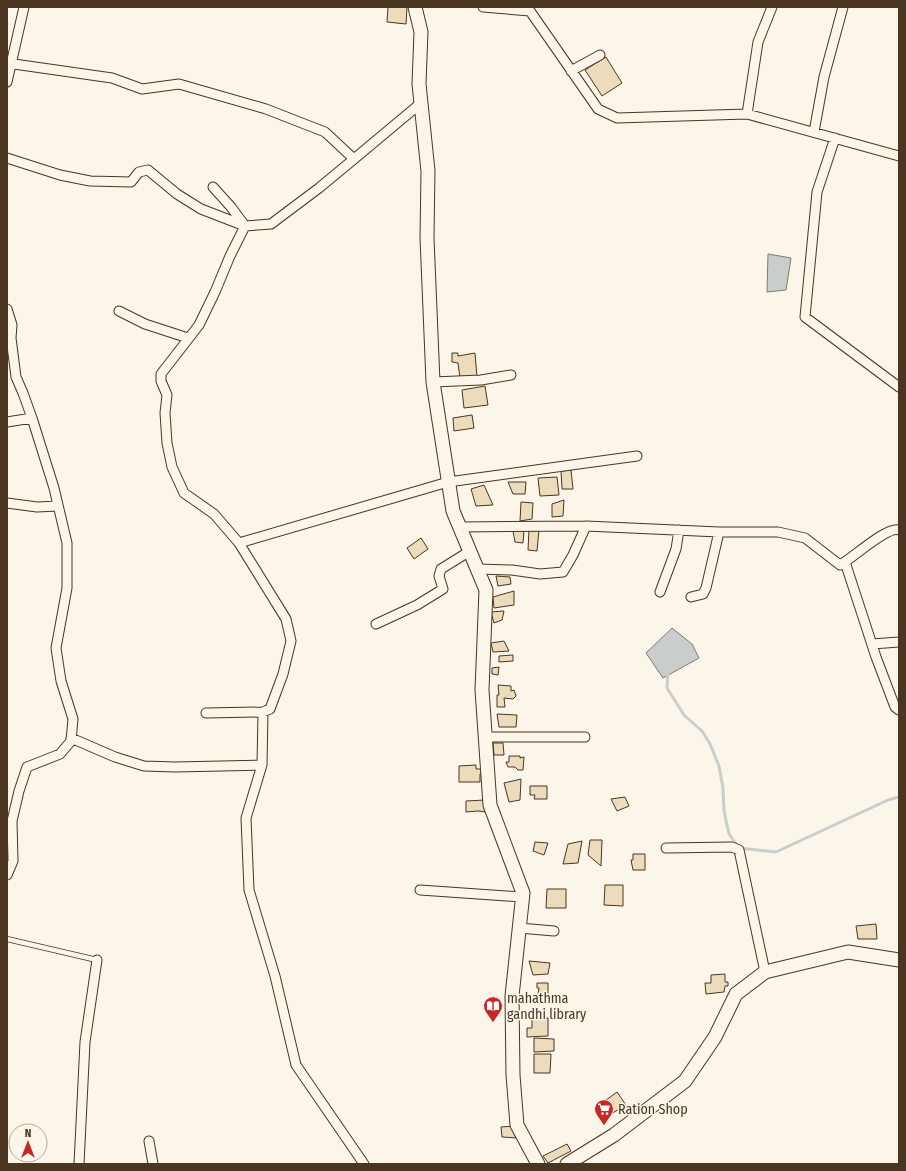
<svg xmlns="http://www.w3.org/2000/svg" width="906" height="1171" viewBox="0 0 906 1171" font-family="'Fira Sans Condensed',sans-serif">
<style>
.water{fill:#c9cecd;stroke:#887966}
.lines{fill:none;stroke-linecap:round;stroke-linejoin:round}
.stream{stroke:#c9cecd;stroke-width:3}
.building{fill:#ecdcbc;stroke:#4a3520}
.lane-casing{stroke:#4a3520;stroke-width:6}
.street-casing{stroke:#4a3520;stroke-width:11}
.secondary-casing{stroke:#4a3520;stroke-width:15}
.lane{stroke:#fbf6e9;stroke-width:4.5}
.street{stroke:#fbf6e9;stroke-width:9}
.secondary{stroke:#fbf6e9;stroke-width:13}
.labels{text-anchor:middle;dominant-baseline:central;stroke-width:3;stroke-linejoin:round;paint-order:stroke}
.poi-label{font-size:14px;fill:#4a3520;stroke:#fbf6e9;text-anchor:start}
</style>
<rect width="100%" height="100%" fill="#fbf6e9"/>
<!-- water -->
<path class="water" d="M768 254 791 258 786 290 767 292Z
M672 628 692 644 699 658 663 678 646 653Z"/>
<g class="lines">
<!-- stream -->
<path class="stream" d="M668 672 667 688 684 715 702 731 710 744 719 766 723 788 724 811 729 834 739 848 776 852 888 800 899 797"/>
</g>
<!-- building -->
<path class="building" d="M388 7H407L406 24 387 22Z
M606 57 622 83 602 96 585 70Z
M452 353H458V356L475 353 477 377 460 378 458 363 452 362Z
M485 386 488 405 464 408 462 390Z
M472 415 474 428 454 431 453 418Z
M571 470 573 489H562L561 471Z
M557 477 559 495 540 496 538 478Z
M508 482H526L525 494H513Z
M484 485 493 505 476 506 471 489Z
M564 500 563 516 552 517V504Z
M521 502 533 503 532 519 520 521Z
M529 529 539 530 537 551 528 550Z
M524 530 523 543 515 542 513 531Z
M421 538 428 549 414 559 407 548Z
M496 576 510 577 511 584 498 586Z
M514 591V605L494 608 493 597Z
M504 611 502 620 494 623 491 612Z
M504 641 509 651 493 652 491 643Z
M513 655V661L499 662V656Z
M499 667 498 675 492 674V668Z
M498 685 511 686V691L514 690 516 696 513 699 504 698 505 707H497V695H499Z
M497 714 517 715 516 727H499Z
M493 743H503L504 755H494Z
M509 756H520V758L524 757 523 770H518L515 767H508L506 762H509Z
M476 765V769H482L483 774H480V782H459V766Z
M521 779 520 800 509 802 504 783Z
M530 786H547V799H534L535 795H530Z
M625 797 629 806 617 811 611 799Z
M485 800 486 812 478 811 466 812V801Z
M590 840H602L601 866 588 855Z
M582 841 578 863 563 864 568 844Z
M535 842 548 843 544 855 533 851Z
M633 854H645V870H633L631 860H633Z
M605 885H623V906L604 905Z
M547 889H566V908H546Z
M876 924 877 939H858L856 926Z
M529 961 550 963 548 974 533 975Z
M725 974V982H728V986H725L724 992 706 994 705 983H711V975Z
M537 983H548V995H538L539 988H537Z
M532 1018H548V1036L527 1037V1028H532Z
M534 1038 554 1039V1051L534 1052Z
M534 1054H551L550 1073H534Z
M617 1092 626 1105 611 1114 602 1103Z
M515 1126 517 1138 502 1137 501 1127Z
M567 1144 571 1151 548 1163 543 1156Z"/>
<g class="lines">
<defs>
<path id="lane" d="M7 939 97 960"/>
<path id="street" d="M483 7 530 11 598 109 617 118 747 114 899 156
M7 63 112 78 142 89 179 84 266 109 325 132 354 159 421 103
M571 71 600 55
M7 82 24 7
M747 114 758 42 772 7
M814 132 824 77 843 7
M835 138 817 192 805 317 899 387
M7 158 60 175 90 181 131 182 139 172 148 170 177 194 201 209 245 226 271 224 319 188 354 159
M7 309 12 325 11 338 16 377 23 393 32 418 54 488 67 543V588L56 648 61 681 73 719 71 741 60 754 27 767 19 791 12 821 13 861 7 875
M119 311 145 324 188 338
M433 382 481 380 511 375
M7 422 32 418
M7 503 37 507 58 506
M460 527 586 526
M239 543 448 482 637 456
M845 562 876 657 895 707 899 710
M477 569 512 570 540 574 563 572 573 555 586 526 719 532H778L805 538 840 565C853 558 887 526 899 530
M660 592 676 549 679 530
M691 597 703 594 706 588 719 532
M376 624 417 605 443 589 439 576 441 569 470 551
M872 644 899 642
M263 712 262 765 246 818 249 890 275 976 296 1065 364 1164
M206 713 263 712 270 709 283 674 291 641 286 619 239 543 214 514 184 493 172 467 167 443 165 413 167 395 161 381V374L199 325 215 292 230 256 245 226 231 207 213 187
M485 737H585
M71 738 115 757 144 766 175 767 262 765
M666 848 732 847 739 850 765 972
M420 890 522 897
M519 928 554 931
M149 1141 153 1164
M79 1164 85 1042 97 960"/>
<path id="secondary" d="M415 7 421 32 419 84 428 171 427 238 433 382 453 511 486 590 482 690 490 805 523 893 512 996 513 1075 517 1125 538 1164
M567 1164 614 1135 685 1081 715 1037 736 994 765 972 848 952 899 960"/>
</defs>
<!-- lane casing -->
<use href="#lane" class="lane-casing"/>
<!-- street casing -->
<use href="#street" class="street-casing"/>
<!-- secondary casing -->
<use href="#secondary" class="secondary-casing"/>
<!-- lane -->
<use href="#lane" class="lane"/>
<!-- street -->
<use href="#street" class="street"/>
<!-- secondary -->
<use href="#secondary" class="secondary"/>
</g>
<!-- icons -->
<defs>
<symbol id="library-pin" viewBox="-11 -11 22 30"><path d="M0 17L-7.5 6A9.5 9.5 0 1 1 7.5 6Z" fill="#c62828" stroke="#fbf6e9"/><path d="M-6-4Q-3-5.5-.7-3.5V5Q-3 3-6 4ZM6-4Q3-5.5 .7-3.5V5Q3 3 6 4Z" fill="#fff"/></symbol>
<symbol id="supermarket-pin" viewBox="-11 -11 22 30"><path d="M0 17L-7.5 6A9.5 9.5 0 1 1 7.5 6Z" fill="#c62828" stroke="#fbf6e9"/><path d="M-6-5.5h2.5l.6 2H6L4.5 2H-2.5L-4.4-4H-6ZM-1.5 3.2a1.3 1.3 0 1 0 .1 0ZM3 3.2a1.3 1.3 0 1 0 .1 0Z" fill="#fff"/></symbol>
</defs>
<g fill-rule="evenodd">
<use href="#library-pin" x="482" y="995" width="22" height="30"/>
<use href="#supermarket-pin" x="593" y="1098" width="22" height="30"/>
</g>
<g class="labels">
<!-- poi labels -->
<g class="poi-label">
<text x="507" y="998">mahathma<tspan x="507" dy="16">gandhi library</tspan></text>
<text x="618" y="1109">Ration Shop</text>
</g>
</g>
<!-- border -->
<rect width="906" height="1171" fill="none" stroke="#4a3520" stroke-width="16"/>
<!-- north arrow -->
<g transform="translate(28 1143)"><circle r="19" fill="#fbf6e9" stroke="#b4a999"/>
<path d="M0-3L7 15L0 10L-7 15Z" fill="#c62828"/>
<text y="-6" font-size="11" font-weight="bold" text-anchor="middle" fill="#4a3520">N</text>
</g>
</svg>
